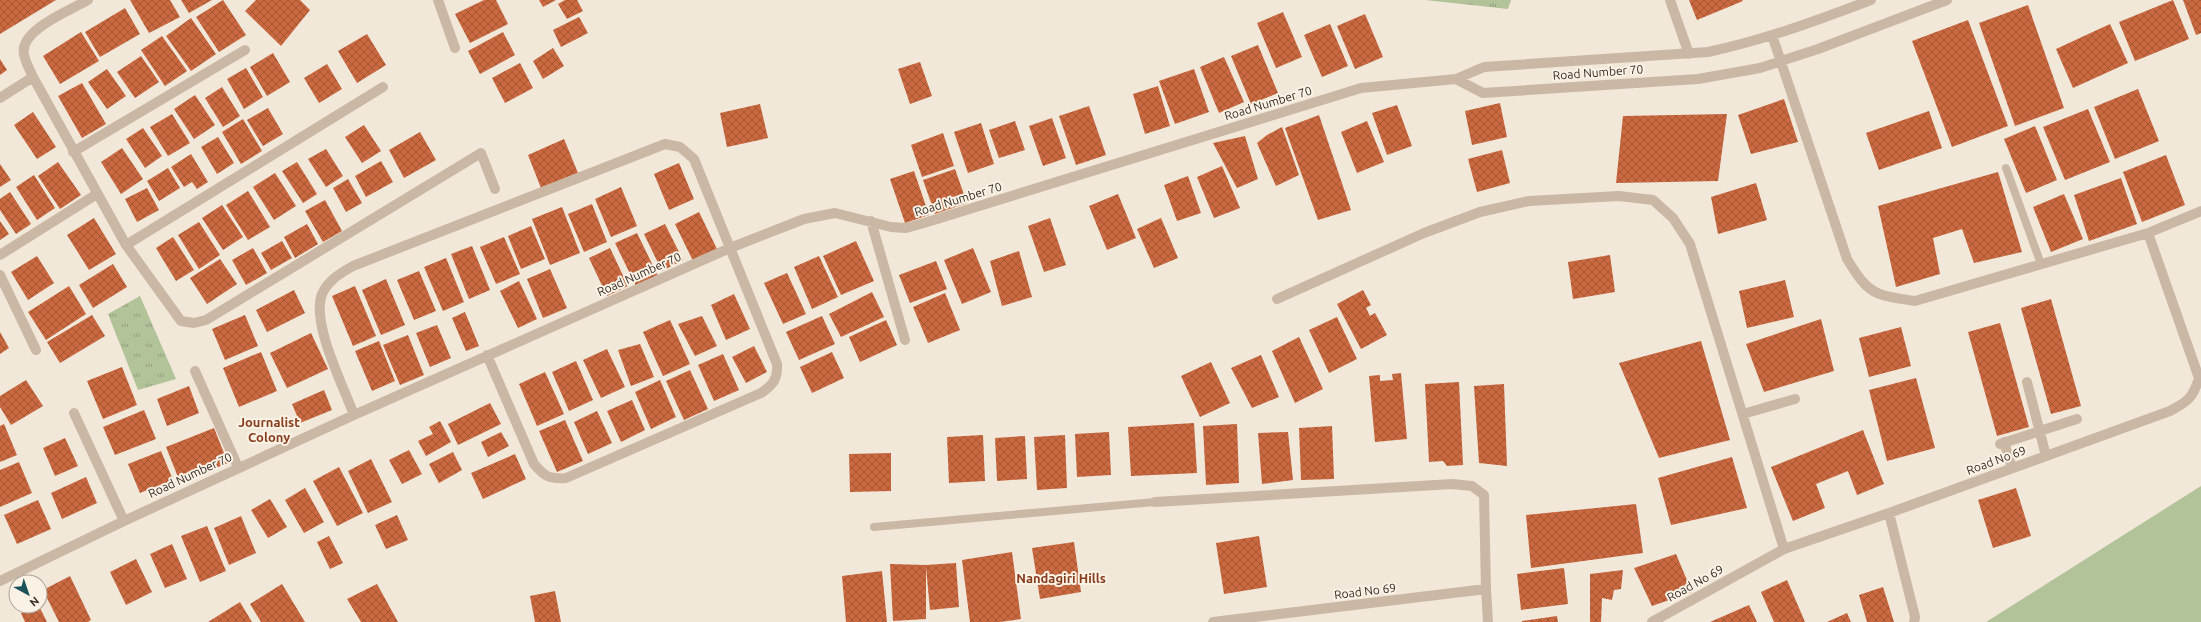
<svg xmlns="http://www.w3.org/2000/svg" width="2201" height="622" viewBox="0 0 2201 622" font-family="Ubuntu,sans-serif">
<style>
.green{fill:#b2c299}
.park{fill:url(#park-tufts)}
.building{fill:url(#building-cross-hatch)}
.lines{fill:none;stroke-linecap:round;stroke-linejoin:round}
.lane{stroke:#cab8a5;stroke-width:8}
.street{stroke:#cab8a5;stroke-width:10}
.labels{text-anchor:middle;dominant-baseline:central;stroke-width:4;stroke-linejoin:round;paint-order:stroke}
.street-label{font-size:12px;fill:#362c26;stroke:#faf2e5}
.neighbourhood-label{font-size:13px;font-weight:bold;fill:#873c1d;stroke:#faf2e5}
</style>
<defs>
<pattern id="park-tufts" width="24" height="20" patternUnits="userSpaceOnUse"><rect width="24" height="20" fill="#b2c299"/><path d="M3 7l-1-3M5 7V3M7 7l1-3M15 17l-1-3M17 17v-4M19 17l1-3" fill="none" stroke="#929e7d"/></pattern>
<pattern id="building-cross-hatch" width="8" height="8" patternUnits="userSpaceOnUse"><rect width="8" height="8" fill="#ca683f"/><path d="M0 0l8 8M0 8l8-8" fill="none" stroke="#a55635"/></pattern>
</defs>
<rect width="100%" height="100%" fill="#f2e8d9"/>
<!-- green -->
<path class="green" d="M2201 486V622H1986Z"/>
<!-- park -->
<path class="park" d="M1425 0H1511L1508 9Z
M140 296 176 379 138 390 108 314Z"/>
<!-- building -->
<path class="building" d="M0 0H56L0 34Z
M130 0H170L180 17 149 33Z
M181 0H212L189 13Z
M223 0 246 35 219 52 196 17Z
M256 0H300L310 10 281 46 245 11Z
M484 0H496L508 24 470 43 455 14Z
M539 0H556L543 7Z
M565 0H577L583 11 567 19 558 4Z
M1689 0H1742L1743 1 1697 20Z
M2173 0 2189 39 2135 61 2119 22Z
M2183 0H2201V33L2196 35Z
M2028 5 2064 108 2015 126 1979 23Z
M125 8 140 34 100 57 85 32Z
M1283 12 1302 57 1276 68 1257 23Z
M1365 14 1383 57 1355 69 1337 26Z
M579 17 588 33 561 47 553 30Z
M191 18 216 54 191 71 166 36Z
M1968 20 2008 126 1952 147 1912 41Z
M1330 24 1348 66 1322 77 1304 35Z
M2110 24 2128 63 2073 88 2056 49Z
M81 32 99 61 60 84 43 56Z
M503 32 515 55 480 74 468 51Z
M367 34 386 65 357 83 338 51Z
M162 36 187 71 165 86 141 50Z
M1258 45 1278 93 1251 104 1231 56Z
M553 48 564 66 543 79 533 61Z
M273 53 290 82 267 96 250 67Z
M141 56 159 82 135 98 117 72Z
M1224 57 1244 102 1219 113 1200 67Z
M0 59 7 70 0 75Z
M920 62 932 96 910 104 898 69Z
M520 63 533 88 505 103 492 78Z
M327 64 342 89 319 103 304 78Z
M246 68 263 97 244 109 227 79Z
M107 69 126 96 107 109 88 82Z
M1194 69 1209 112 1175 124 1159 81Z
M82 83 106 124 82 138 58 96Z
M1158 86 1170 126 1145 134 1133 94Z
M222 87 240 116 223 127 205 98Z
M2138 89 2159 141 2115 159 2094 107Z
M195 95 215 125 194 139 174 109Z
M1784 99 1798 142 1751 154 1738 115Z
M1500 103 1507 137 1472 145 1465 111Z
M760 104 768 138 727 147 720 113Z
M1397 105 1412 146 1387 155 1372 113Z
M1089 106 1106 155 1076 165 1059 116Z
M268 108 283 134 263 146 247 120Z
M2088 109 2110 162 2065 180 2043 127Z
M1929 111 1942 148 1879 170 1866 133Z
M33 112 56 147 37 159 14 125Z
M172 114 190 143 168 156 150 127Z
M1727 114 1718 181 1616 183 1623 116Z
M1319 115 1351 210 1318 220 1285 128Z
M1052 118 1066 158 1043 166 1029 126Z
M243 119 262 151 241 164 222 132Z
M1015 121 1025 150 999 158 989 130Z
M1367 121 1384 162 1357 173 1341 132Z
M981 123 994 164 968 173 954 132Z
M364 125 381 151 362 163 345 137Z
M2035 126 2057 180 2026 193 2004 139Z
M1282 127 1299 175 1276 186 1257 143 1267 135Z
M143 128 162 156 145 168 126 139Z
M420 132 436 160 404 178 389 150Z
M943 133 954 166 922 177 911 145Z
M1245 136 1258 179 1237 188 1213 143Z
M218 137 234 163 217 174 201 147Z
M564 139 578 173 541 188 528 155Z
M122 148 143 179 121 194 101 162Z
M326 149 343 176 326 187 308 159Z
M1502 150 1510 183 1477 192 1468 159Z
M191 154 208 182 197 189 192 182 184 187 171 167Z
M2166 155 2185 205 2142 222 2123 172Z
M381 161 393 182 366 197 355 176Z
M58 162 81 195 60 209 38 176Z
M297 162 317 194 303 203 282 171Z
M679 163 694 199 669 210 654 174Z
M0 164 11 180 0 187Z
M1222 166 1240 208 1214 218 1197 177Z
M168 168 180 188 159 201 147 181Z
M955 169 967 203 935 214 923 180Z
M914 171 929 215 905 223 890 179Z
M1998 172 2022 252 1974 263 1962 229 1933 238 1940 274 1896 287 1878 206Z
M275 173 296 206 274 220 253 187Z
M34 175 55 208 37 220 16 187Z
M1188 176 1201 213 1177 221 1164 185Z
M2121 178 2137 224 2089 241 2074 195Z
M348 179 362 203 346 212 333 188Z
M1756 183 1767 220 1718 234 1711 197Z
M621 187 637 226 611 237 595 199Z
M147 188 159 210 137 222 125 199Z
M248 191 270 227 248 240 226 205Z
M10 192 31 224 16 234 0 210V199Z
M1118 194 1136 238 1107 250 1089 206Z
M2064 194 2083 239 2051 252 2033 207Z
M325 200 342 231 323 242 305 211Z
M592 204 607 242 584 252 568 214Z
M222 205 243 237 223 250 202 218Z
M562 207 580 253 550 265 532 219Z
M699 212 717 249 693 261 675 224Z
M94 218 116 254 89 270 67 235Z
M1050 218 1066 265 1044 272 1028 226Z
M1161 218 1178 258 1154 268 1137 229Z
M0 221 9 234 0 240Z
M199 222 220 255 199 269 178 235Z
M307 224 318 244 295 258 284 237Z
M665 224 683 260 662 271 644 234Z
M531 226 545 259 521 269 508 236Z
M637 233 658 276 636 286 615 243Z
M173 237 194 270 176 281 156 248Z
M504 237 520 274 496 284 480 247Z
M282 241 292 258 271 270 261 253Z
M856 241 874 281 841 295 823 256Z
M472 246 490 290 469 299 451 254Z
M253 248 267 273 246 285 232 260Z
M610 248 628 286 607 296 589 258Z
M973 248 991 292 962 304 944 260Z
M1019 251 1032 297 1002 306 990 261Z
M1610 255 1615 292 1573 299 1568 262Z
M37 256 54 283 28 300 11 272Z
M819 256 838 297 812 309 794 267Z
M446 258 464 302 443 311 424 267Z
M220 259 237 284 207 304 190 278Z
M936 261 947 289 910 303 899 275Z
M113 264 127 287 93 308 79 285Z
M550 269 567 308 543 318 527 279Z
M419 271 436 311 414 320 397 280Z
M787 273 806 314 783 324 764 283Z
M386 279 405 325 381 335 362 290Z
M1785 280 1794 317 1747 328 1739 291Z
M519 281 537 319 518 328 500 291Z
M69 286 86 314 46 340 28 312Z
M355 286 376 336 353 346 332 296Z
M294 290 305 313 267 332 256 310Z
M1363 290 1371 305 1366 308 1370 316 1375 313 1387 335 1361 349 1337 304Z
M872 292 884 317 841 337 829 314Z
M945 293 960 330 928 343 913 307Z
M734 294 750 329 726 340 711 305Z
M2051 299 2081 406 2051 414 2021 308Z
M465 312 479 346 466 351 452 318Z
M92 315 105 336 60 363 47 342Z
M245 315 258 346 225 360 212 329Z
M702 316 717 346 695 356 678 324Z
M822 316 835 344 799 360 786 332Z
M1337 317 1357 359 1329 373 1309 330Z
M1821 319 1834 371 1764 392 1746 344Z
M670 320 690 364 663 376 643 332Z
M886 320 897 345 860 362 849 337Z
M2000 323 2029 427 1997 436 1968 332Z
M437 325 451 358 430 367 416 333Z
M1901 327 1911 366 1869 377 1859 338Z
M0 332 9 348 0 354Z
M311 333 328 369 287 388 270 353Z
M408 335 424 375 400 385 383 345Z
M1299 337 1323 389 1295 403 1272 351Z
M379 341 395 381 372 391 355 351Z
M1701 341 1730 440 1659 458 1619 363Z
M640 344 654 377 631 386 618 350Z
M754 346 767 372 746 383 732 357Z
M607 349 625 387 601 398 583 360Z
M261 352 277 391 239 407 223 368Z
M832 352 844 378 812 393 800 367Z
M723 354 739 390 714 401 698 365Z
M1261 355 1279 397 1252 408 1231 368Z
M576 361 593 400 569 411 552 372Z
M1211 362 1230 403 1200 417 1181 376Z
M122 367 137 405 103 419 87 381Z
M690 370 708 409 684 420 666 381Z
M545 372 564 414 537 426 519 384Z
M1401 373 1407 439 1375 442 1369 376 1380 375V381L1393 380 1392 374Z
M1916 378 1935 448 1887 461 1869 390Z
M26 380 43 406 11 425 0 407V396Z
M660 380 676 417 651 429 635 392Z
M1459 382 1463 465 1447 466 1443 461 1429 462 1425 384Z
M1504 384 1507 466 1479 463 1474 386Z
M189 386 199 413 167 426 157 399Z
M324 390 332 410 300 423 292 404Z
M632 400 645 430 621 442 607 411Z
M490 403 501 424 458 445 448 424Z
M144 410 156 439 115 455 103 427Z
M597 411 612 443 588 454 574 422Z
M565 420 583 461 557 472 539 431Z
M440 421 451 442 426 456 418 441 433 434 429 427Z
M1194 423 1197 473 1131 476 1128 427Z
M4 424 17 455 0 462V426Z
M1237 424 1239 483 1206 485 1203 426Z
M1332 426 1334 479 1301 480 1299 428Z
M214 428 228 463 180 482 166 447Z
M1863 430 1884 484 1857 495 1848 471 1816 484 1825 508 1793 521 1771 467Z
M501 432 509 446 488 457 481 442Z
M1109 432 1111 475 1077 477 1075 434Z
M1288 432 1293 480 1262 484 1258 433Z
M983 435 985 481 949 483 947 437Z
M1065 435 1067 488 1037 490 1034 437Z
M1025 436 1027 479 997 481 995 438Z
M65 438 78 466 55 476 43 448Z
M409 450 422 474 402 484 389 460Z
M161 451 173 480 140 493 128 464Z
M453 452 462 470 439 483 429 464Z
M891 453V491L850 492 849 454Z
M515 454 526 479 483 499 471 473Z
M1732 457 1747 508 1671 525 1658 478Z
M371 459 392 502 368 513 348 471Z
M19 462 32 493 0 507V470Z
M339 467 363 513 337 526 313 481Z
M86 477 97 503 62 519 51 493Z
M305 488 324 522 304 533 285 500Z
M2016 488 2031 536 1993 548 1978 500Z
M270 499 287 527 268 538 251 510Z
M38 500 51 529 17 544 4 515Z
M1636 504 1643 553 1531 568 1526 515Z
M397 515 408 540 386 549 375 525Z
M241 516 256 553 229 565 214 528Z
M207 526 226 571 200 582 181 536Z
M329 536 343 563 330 569 317 542Z
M1259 536 1267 587 1224 594 1216 543Z
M1074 542 1081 592 1040 599 1032 548Z
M172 544 187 579 165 588 150 554Z
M1012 552 1021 619 1000 622H970L962 560Z
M1676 554 1692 592 1652 606 1634 568Z
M136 559 152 592 126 605 110 572Z
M956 563 959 607 930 610 926 567V619L893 621 890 564 926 565Z
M1564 568 1568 604 1521 610 1517 574Z
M1623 570 1621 589 1614 590 1612 600 1602 598 1601 622H1590V574Z
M882 571 887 622H846L842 576Z
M70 576 91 620 88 622H59L43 590Z
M1787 580 1805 622H1774L1761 592Z
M282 584 305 622H261L250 604Z
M377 584 398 622H361L347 599Z
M1883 587 1894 622H1867L1859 595Z
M555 591 561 622H535L530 596Z
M240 602 252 622H208Z
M1749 605 1757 622H1710Z
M36 606H39L47 622H25L21 613Z
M1847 613 1851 622H1827Z
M1557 616 1558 622H1522V621Z"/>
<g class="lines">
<!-- lane -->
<path class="lane" d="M2006 168 2041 264
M874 527 1155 502"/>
<!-- street -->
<path class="street" d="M438 0 455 48
M1670 0 1689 54
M1772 35 1847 259C1869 295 1874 295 1915 301L2148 233 2201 211
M33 77 126 245 181 321 194 323 206 320 481 153 495 189
M1456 79 1484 67 1708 52C1765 40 1818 20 1871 0
M0 98 33 77C30 70 25 62 24 54 19 30 71 10 88 0
M73 152 245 50
M871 221 905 340
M126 245 383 87
M0 255 97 194
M0 275 36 350
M1277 299 1424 233 1480 212 1529 201 1619 196 1653 200 1673 218 1690 244 1784 549
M195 371 238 467
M2027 382 2046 456
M74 413 124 521
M1743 414 1795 399
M354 415C343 385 311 323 322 294 328 280 341 273 353 266L665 144 680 147 694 159 777 364C778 379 773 385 761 393L566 478C549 479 545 477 534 464L487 355
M2004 442 2012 468
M2000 444 2077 419
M1155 502 1452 484 1472 486 1484 495 1486 589
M1889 513 1915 617 1914 622
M0 581 124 521 354 415 730 248 804 219 835 213 891 227 906 228 924 223 1361 88 1456 79 1483 93 1698 79 1760 68 1818 49 1947 0
M1213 622 1486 589 1488 622
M1652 622 1784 549 1889 513 2170 411C2187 402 2193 398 2199 378L2148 233"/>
</g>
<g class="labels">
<!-- street labels -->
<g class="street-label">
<text transform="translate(1598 72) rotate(-4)">Road Number 70</text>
<text transform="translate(1268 103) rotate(-17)">Road Number 70</text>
<text transform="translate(958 199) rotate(-17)">Road Number 70</text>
<text transform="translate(639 274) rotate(-24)">Road Number 70</text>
<text transform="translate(1996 460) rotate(-20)">Road No 69</text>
<text transform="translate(190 475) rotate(-25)">Road Number 70</text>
<text transform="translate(1695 583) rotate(-29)">Road No 69</text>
<text transform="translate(1365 591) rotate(-7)">Road No 69</text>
</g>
<!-- neighbourhood labels -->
<g class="neighbourhood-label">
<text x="269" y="422">Journalist<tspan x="269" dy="15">Colony</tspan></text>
<text x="1061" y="578">Nandagiri Hills</text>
</g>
</g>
<!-- north arrow -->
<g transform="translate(28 594) rotate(140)"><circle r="19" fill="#faf2e5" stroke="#aca399"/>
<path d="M0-3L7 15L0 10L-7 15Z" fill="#1b5159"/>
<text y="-6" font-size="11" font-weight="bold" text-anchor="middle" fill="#362c26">N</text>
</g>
</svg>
